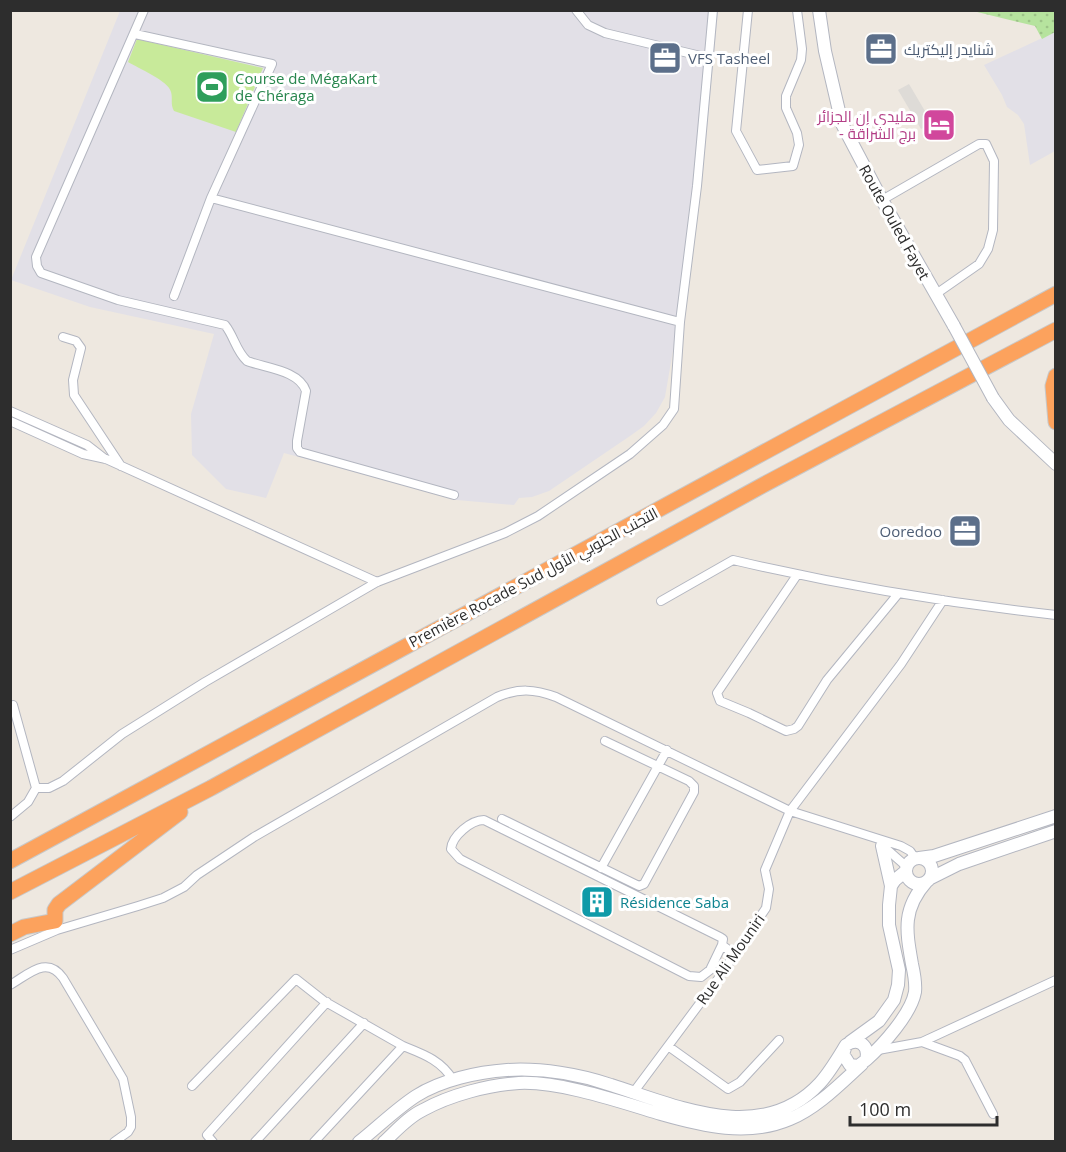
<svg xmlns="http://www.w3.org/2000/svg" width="1066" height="1152" viewBox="0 0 1066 1152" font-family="'Open Sans',Cairo,sans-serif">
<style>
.industrial{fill:#e2e0e7}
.green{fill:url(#green-dots)}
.pitch{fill:#c8ea9a}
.plaza{fill:#dedbd7}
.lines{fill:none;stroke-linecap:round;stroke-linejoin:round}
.street-casing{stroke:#b3b6c0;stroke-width:10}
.secondary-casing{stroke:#b3b6c0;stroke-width:14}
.highway-casing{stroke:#c8c8c8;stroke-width:17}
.street{stroke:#fff;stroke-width:8}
.secondary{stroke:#fff;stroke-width:12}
.highway{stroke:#fca25d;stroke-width:15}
.secondary-bridge-casing{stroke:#b3b6c0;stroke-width:14;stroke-linecap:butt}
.secondary-bridge{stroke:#fff;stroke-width:12}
.labels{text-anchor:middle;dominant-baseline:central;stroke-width:6;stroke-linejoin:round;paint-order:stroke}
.service-label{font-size:15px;fill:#4e5e75;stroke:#fff;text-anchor:start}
.leisure-label{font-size:15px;fill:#27864d;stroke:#fff;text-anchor:start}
.hotel-label{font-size:15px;fill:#b23c85;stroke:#fff;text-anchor:end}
.street-label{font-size:15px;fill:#2d2d2d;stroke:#fff}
.culture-label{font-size:15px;fill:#0d838f;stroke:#fff;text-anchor:start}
</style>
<defs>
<pattern id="green-dots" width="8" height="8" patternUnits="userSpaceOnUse" patternTransform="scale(1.5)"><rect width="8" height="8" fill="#b6e39e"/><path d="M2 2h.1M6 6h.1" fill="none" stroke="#9dc388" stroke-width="1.8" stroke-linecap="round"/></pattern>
</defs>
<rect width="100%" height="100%" fill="#eee8e0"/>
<!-- industrial -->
<path class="industrial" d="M120 11H718L702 181 665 397 656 413 644 426 630 436 549 491 532 497 519 498 514 505 457 500 284 453 266 498 226 489 192 455 191 414 214 334 90 307 11 280Z
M1055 32V151L1030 165 1024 124 1018 115 1007 107 1002 95 984 65Z"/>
<!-- green -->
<path class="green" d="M973 11H1055V32L1042 39 1035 26Z"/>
<!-- pitch -->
<path class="pitch" d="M137 39 263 68 236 132 174 111C170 104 173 99 171 92 169 81 138 68 128 62Z"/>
<!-- plaza -->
<path class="plaza" d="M909 84 932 123 921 129 898 90Z"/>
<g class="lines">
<defs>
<path id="street" d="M144 10 36 257 37 266 41 273 118 300 225 325C234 336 236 351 247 361 265 368 299 370 306 391L297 441V448L300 452 454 495
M576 10 588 25 605 33 709 58
M748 10 736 131 757 170 793 166 799 145 797 133 786 108V96L801 60 802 49 797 10
M135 34 272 64 211 198 174 296
M211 198 680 322
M882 200 979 144H986L994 161 993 230 988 249 979 264 936 294
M63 337 76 341 81 348 73 380 74 395 121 466
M10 411 87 445 105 459
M10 421 83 454 106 459 377 582
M797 575 717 693 720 701 749 713 786 731 794 729 798 726 827 680 898 594
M661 601 733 560C839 585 947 603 1056 615
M13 705 36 788
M10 817 28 802 36 788H49L63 781 122 734 205 682 377 582 505 533 538 516 630 454 663 425 674 409 680 322 697 186 713 10
M502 819 639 886 644 884 694 792V786L689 781 605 741
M882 845 907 867
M601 868 667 750
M722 945 710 970 701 977 689 976 460 859 451 849C452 836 471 820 484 820L720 937 723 939 722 945 734 954
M10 950 57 930 138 906 163 898 184 887 197 875 254 837 497 697C519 688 534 689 556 697L790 811 901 846 910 851 915 858
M10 985C29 974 47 955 63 978L123 1079 131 1117V1127L128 1132 114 1142
M922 1042 960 1056 965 1060 993 1114
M403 1046C423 1054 441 1060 453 1080
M668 1046 728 1089 740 1082 779 1040
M878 1050 922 1042 1056 980
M192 1086 296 979 324 1001 403 1046 314 1142
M633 1093 718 979 766 908 769 889 765 870 790 811 901 664 943 600
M213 1142 207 1135 327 1002
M255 1142 364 1023"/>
<path id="secondary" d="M819 10 825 51 842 124 882 200 954 326
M993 398 1009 420 1056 464
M882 846 891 886
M919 858 934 856 1056 816
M906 871a13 13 0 1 1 26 0a13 13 0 1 1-26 0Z
M929 879 959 864 1056 831
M850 1042 879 1021 894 1000 898 985 899 970 889 925V905L891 886 895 880 906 871
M866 1060C883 1045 911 1014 915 992 916 983 914 973 912 964 906 930 902 909 927 881
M359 1142C378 1127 396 1109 416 1096 441 1080 478 1072 507 1070 541 1068 579 1074 611 1085 677 1106 762 1146 820 1083 830 1072 838 1058 846 1045 858 1037 870 1045 866 1060L858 1066 850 1065 843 1054 846 1045
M384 1142C396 1131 408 1117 423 1110 450 1095 488 1085 519 1083 560 1081 621 1102 661 1114 703 1126 748 1137 790 1119 817 1108 841 1083 862 1064"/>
<path id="highway" d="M1056 376 1053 386 1056 422
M10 861 1056 294
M10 892 211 788 765 484 1056 330
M10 934 24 927 55 921V910L59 904 180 812"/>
</defs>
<!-- street casing -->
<use href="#street" class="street-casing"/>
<!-- secondary casing -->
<use href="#secondary" class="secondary-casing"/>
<!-- highway casing -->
<use href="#highway" class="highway-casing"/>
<!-- street -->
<use href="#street" class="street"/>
<!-- secondary -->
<use href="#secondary" class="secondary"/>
<!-- highway -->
<use href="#highway" class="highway"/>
<defs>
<path id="secondary-bridge" d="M954 326 993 398"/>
</defs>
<!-- secondary-bridge casing -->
<use href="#secondary-bridge" class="secondary-bridge-casing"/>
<!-- secondary-bridge -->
<use href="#secondary-bridge" class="secondary-bridge"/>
</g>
<!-- icons -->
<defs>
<symbol id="office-square" viewBox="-11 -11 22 22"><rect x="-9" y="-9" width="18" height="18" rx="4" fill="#5c6f8a" stroke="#fff"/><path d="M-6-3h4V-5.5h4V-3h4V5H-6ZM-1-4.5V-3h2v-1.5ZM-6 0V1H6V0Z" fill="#fff"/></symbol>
<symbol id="stadium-square" viewBox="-11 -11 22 22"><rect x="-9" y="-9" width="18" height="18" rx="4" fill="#2e9e5b" stroke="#fff"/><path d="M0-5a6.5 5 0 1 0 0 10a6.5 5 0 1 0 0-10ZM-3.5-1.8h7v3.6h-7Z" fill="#fff"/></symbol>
<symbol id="hotel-square" viewBox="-11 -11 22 22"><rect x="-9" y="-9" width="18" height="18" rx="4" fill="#d1479c" stroke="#fff"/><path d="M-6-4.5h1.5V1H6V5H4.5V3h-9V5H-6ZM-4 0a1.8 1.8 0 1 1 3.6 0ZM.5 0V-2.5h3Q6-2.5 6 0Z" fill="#fff"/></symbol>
<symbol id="building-square" viewBox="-11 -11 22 22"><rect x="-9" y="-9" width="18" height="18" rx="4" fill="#0f9aa8" stroke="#fff"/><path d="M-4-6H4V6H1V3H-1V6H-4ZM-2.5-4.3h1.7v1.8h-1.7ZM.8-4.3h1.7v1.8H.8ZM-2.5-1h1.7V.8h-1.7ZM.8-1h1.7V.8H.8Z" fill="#fff"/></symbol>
</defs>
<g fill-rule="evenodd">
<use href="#office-square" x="862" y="30" width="38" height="38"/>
<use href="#office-square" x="646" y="39" width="38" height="38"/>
<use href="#stadium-square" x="193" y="68" width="38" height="38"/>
<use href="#hotel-square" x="920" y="106" width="38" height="38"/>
<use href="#office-square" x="946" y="512" width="38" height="38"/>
<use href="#building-square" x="578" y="883" width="38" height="38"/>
</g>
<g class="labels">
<!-- service labels -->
<g class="service-label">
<text x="904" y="49">شنايدر إليكتريك</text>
<text x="688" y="58">VFS Tasheel</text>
<text x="942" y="531" text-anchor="end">Ooredoo</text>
</g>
<!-- leisure labels -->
<g class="leisure-label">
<text x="235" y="78">Course de MégaKart<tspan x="235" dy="17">de Chéraga</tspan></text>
</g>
<!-- hotel labels -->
<g class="hotel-label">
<text x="916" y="116">هليدي إن الجزائر<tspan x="916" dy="17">- برج الشراقة</tspan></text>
</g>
<!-- street labels -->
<g class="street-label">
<text transform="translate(895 222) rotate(61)">Route Ouled Fayet</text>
<text transform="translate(533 577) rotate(-28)">Première Rocade Sud التجنب الجنوبي الأول</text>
<text transform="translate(730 959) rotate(-55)">Rue Ali Mouniri</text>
</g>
<!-- culture labels -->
<g class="culture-label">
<text x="620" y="902">Résidence Saba</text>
</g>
</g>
<!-- border -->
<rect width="1066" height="1152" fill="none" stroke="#2d2d2d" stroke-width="24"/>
<!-- scale -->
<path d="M850 1116v9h147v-9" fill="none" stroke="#2d2d2d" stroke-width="3"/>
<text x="859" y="1116" font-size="18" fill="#2d2d2d" stroke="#ffffff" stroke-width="4.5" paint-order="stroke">100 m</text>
</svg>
